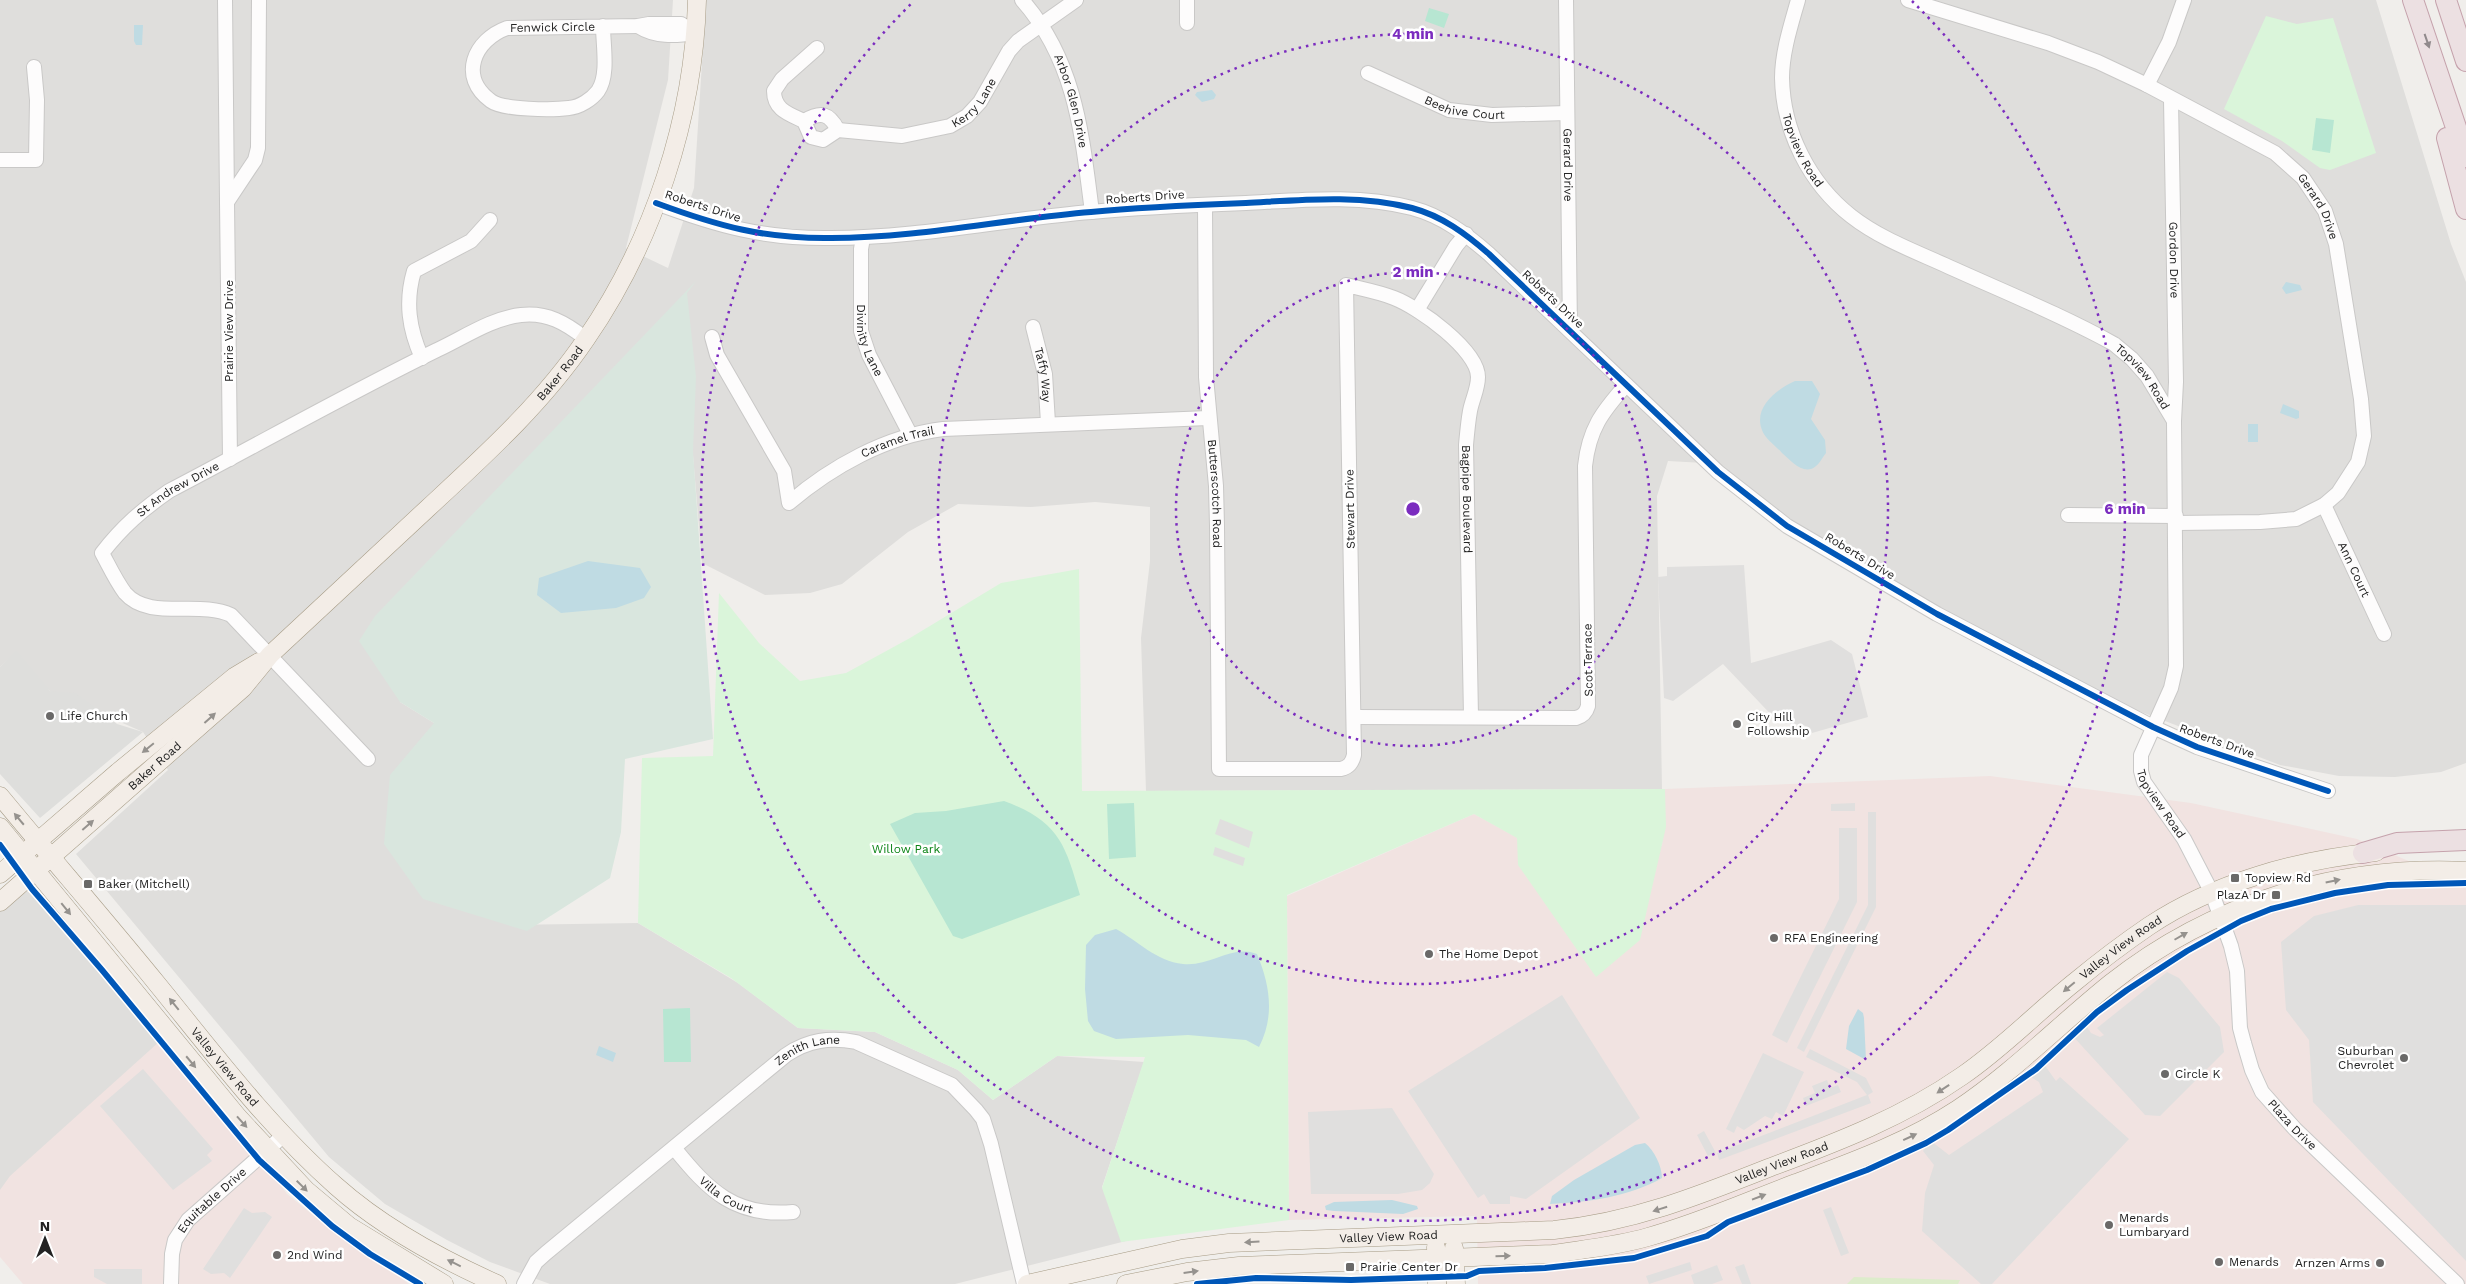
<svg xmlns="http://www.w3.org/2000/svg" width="2466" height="1284" viewBox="0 0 2466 1284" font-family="'Work Sans',sans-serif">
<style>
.residential{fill:#dfdedc}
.commercial{fill:#f1e3e1}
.religious{fill:#dededc}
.grass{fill:#ddeccb}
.wetland{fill:#d9e6de}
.park{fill:#daf5da}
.pitch{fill:#b7e6d2}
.parking{fill:#e0dfde}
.water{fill:#bfdbe3}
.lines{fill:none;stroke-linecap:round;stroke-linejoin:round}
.minor-casing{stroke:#c9c8c7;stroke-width:16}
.major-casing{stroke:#a79c86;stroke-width:19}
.highway-casing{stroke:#c5a2ac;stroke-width:22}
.minor{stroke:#fdfcfc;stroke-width:14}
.major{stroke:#f3ede7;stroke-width:18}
.highway{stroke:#ece0e2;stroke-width:20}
.cycleway-casing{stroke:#fff;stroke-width:9}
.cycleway{stroke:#0057b8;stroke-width:6}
.oneway{fill:#918a8c}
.oneway2{fill:#95928e}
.ring{fill:none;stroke:#7b2cbf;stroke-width:2.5;stroke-dasharray:2.5 5}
.poi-dot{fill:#6a6968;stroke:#fff;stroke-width:2}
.labels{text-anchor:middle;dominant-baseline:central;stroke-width:5;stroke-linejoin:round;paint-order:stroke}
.street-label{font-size:12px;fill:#222;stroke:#fff}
.poi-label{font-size:12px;fill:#222;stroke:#fff;text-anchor:start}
.park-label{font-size:12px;fill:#0c8416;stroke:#fff}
.centre{fill:#7b2cbf;stroke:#fff;stroke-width:2.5}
.ring-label{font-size:15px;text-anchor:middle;font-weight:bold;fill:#7b2cbf;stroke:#fff;stroke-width:5;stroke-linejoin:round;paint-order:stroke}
</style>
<rect width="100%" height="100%" fill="#f0eeeb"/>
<!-- residential -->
<path class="residential" d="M0 0H673L668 80 626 248 668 268 694 188 706 0H2376L2451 244 2466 282V763L2441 772 2395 777 2339 776 2280 765 2233 747 2097 695 1880 583 1752 491 1704 463 1668 461 1657 496 1662 789 1146 791 1141 638 1150 561V507L1095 502 1031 507 958 504 908 532 842 584 810 593 765 595 702 563 680 299 400 702 434 723 508 925 638 923 738 983 798 1028 875 1032 958 1070 993 1100 1057 1056 1144 1062 1102 1187 1126 1241 955 1284H550L490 1262 447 1240 385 1204 329 1157 76 854 168 770 143 732 50 691 12 656 0 667Z
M27 891 43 903 161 1042 0 1194V909Z"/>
<!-- commercial -->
<path class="commercial" d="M1990 776 2191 803 2357 839 2425 868 2466 880V1284H1478L1477 1216 1289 1220 1287 896 1474 814 1518 838V865L1662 846 1665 789Z
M160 1041 238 1126 287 1194 339 1236 372 1256 409 1284H23L0 1257V1190L10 1176Z"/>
<!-- religious -->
<path class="religious" d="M16 651 50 691 75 693 117 724 143 732 40 818 0 774V667Z"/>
<!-- grass -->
<path class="grass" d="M1854 1277 1960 1280 1958 1284H1847Z"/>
<!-- wetland -->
<path class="wetland" d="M696 281 687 293 696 377 693 451 713 739 625 759 621 832 610 878 527 931 423 899 384 844 390 775 434 723 400 702 359 641 375 616Z"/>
<!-- park -->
<path class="park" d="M2266 16 2297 24 2333 18 2376 153 2330 170 2320 168 2282 141 2224 109Z
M1079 569 1082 791 1665 789 1666 827 1640 940 1596 977 1518 865 1517 838 1474 814 1287 895 1289 1220 1121 1242 1102 1188 1145 1057 1057 1056 993 1100 958 1070 875 1032 798 1028 731 978 638 923 642 758 713 756 719 593 759 643 800 681 846 673 910 638 1001 583Z"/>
<!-- pitch -->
<path class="pitch" d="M1429 8 1449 14 1444 28 1425 21Z
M2316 118 2334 120 2330 153 2312 150Z
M1004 801C1058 821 1065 843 1080 895L962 939 953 936 890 824 915 813 946 811Z
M1134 803 1136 857 1109 859 1107 804Z
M690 1008 691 1062H664L663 1009Z"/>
<!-- parking -->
<path class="parking" d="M1744 565 1751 663 1831 640 1852 654 1868 717 1812 733 1804 725 1779 723 1723 664 1673 701 1664 698 1658 577 1667 576V567Z
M1855 803V811H1831V804Z
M1868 812H1876V907L1804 1052 1797 1048 1868 905Z
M1220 819 1253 832 1249 848 1215 834Z
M1839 828H1857V902L1787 1043 1772 1035 1839 899Z
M1215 847 1245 858 1243 866 1213 855Z
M2358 905H2466V1261L2313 1102 2309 1040 2286 1010 2281 942 2314 916Z
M2167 972 2179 978 2220 1027 2224 1052 2160 1116 2145 1115 2070 1033 2084 1022 2091 1033 2100 1037 2104 1035 2097 1028Z
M1562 995 1640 1118 1526 1199 1510 1196V1204H1490L1484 1194 1478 1198 1408 1091Z
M1810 1049 1866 1078 1873 1092 1868 1095 1871 1103 1719 1160 1717 1153 1867 1095 1857 1082 1806 1057Z
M1763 1053 1804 1072 1783 1116 1776 1112 1772 1119 1765 1116 1744 1130 1737 1126 1734 1133 1726 1129Z
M2041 1060 2056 1081 2060 1077 2129 1139 1992 1284H1981L1922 1231 1925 1193 1934 1165 1923 1151 1931 1141 1949 1155 2043 1092 2039 1082 2023 1072Z
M143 1069 213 1149 207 1155 212 1161 173 1190 100 1106Z
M1827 1080 1830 1088 1838 1085 1841 1092 1806 1106 1803 1098 1815 1093 1812 1086Z
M1392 1108 1434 1174 1430 1183 1422 1190 1398 1194H1311L1308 1112Z
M1704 1131 1716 1153 1708 1156 1697 1135Z
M1831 1207 1849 1253 1841 1256 1823 1210Z
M244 1208 252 1213 265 1212 272 1217 230 1278 224 1273 211 1274 203 1269Z
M1690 1262 1692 1270 1649 1284 1646 1276Z
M1744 1264 1751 1284H1742L1735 1267Z
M1717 1265 1723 1280 1712 1284H1694L1691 1275Z
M94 1269H142V1284H107L94 1277Z"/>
<!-- water -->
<path class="water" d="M134 25H143L142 45H136L134 41Z
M1212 90 1216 95 1214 99 1202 102 1195 95 1197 92Z
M2286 282 2300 285 2302 290 2286 294 2282 288Z
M1795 381H1812L1820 394 1811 419 1825 440 1826 453C1822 458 1818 467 1811 469 1800 472 1789 459 1782 453 1776 446 1765 439 1762 430 1753 407 1777 389 1795 381Z
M2283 404 2299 411V418L2296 419 2280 413Z
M2248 424H2258V442H2248Z
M588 561 640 568 651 587 644 598 616 608 561 613 537 595 539 578Z
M1116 929C1138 941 1156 961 1183 964 1210 967 1232 944 1257 954 1270 985 1275 1016 1259 1047L1246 1040 1188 1035 1116 1039 1094 1031 1088 1021 1085 989 1086 945 1095 935Z
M1858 1009 1863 1013 1864 1018 1866 1060 1846 1049 1849 1026Z
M599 1046 616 1053 613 1062 596 1055Z
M1645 1143C1654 1150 1662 1166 1662 1178 1628 1197 1589 1202 1550 1204L1552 1196 1574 1180 1635 1145Z
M1392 1200 1417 1206 1418 1209 1403 1214 1334 1211 1326 1210 1325 1206 1334 1202Z"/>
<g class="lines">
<defs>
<g id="minor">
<path d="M225 0 227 202"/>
<path id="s1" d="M1022 0C1076 61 1082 135 1092 212"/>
<path d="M1187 0V23"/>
<path id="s2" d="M1566 0 1570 330"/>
<path id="s3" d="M1798 0C1791 25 1782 52 1782 78 1783 131 1809 183 1851 216 1879 238 1914 251 1945 265 2002 291 2060 314 2114 344L2132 359 2147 376 2174 421 2176 666 2171 688 2141 755V771L2144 782 2184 839 2212 893 2231 946 2237 971 2240 1028 2244 1043 2252 1070 2262 1092 2295 1129 2457 1284"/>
<path id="s4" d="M1908 0 2048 43 2098 62 2147 85 2275 153 2303 178 2325 211 2336 244 2361 399 2364 436 2358 462 2338 493 2324 505 2296 519 2260 522 2176 523"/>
<path id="s5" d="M603 26C603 45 609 75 598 91 592 99 580 107 569 108 553 110 503 110 491 101 458 77 474 40 507 28L638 26 649 24H681L695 33"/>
<path d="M638 26C655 37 675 36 695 33"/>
<path id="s6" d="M817 48 782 79 774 91C774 110 789 114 804 121L811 137 823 140 838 130 902 136 950 126 967 116 980 102 1009 51 1018 41 1076 0"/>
<path id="s7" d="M1368 73 1449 110 1492 115 1567 113"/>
<path d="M2147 85 2169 42 2184 0"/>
<path id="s8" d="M2171 100 2176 382 2174 421"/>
<path d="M804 121C821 111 829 113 838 130"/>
<path d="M0 160H36L37 100 34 67"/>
<path d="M656 203C718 226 764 239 831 238 919 238 1004 219 1091 212 1143 207 1194 205 1246 203 1301 200 1358 194 1412 208 1442 216 1466 234 1489 254L1718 472 1787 526 1937 614 2153 727 2197 747 2328 791"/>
<path id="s9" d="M1205 205 1206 377 1216 486 1217 526 1219 769H1341C1349 767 1352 763 1354 755L1346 285C1362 289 1379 292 1394 298 1418 307 1478 350 1478 377 1478 389 1472 400 1470 411 1468 422 1467 434 1466 445L1471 716"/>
<path id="s10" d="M863 238 861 249V331L869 355 910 434"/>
<path d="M1417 310 1456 246 1466 234"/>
<path id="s11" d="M1033 327 1045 374 1048 423"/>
<path id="s12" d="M712 337 717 355 784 471 789 503C831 467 886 436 943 429L1208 418"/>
<path d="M422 358C409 329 405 302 414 271L471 241 490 220"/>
<path d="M230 459 227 202 255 160 258 148 259 0"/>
<path id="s13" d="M2324 505 2384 634"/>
<path d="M2068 515 2176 516"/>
<path d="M1354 717 1576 718C1583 716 1586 713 1588 706L1585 466C1589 429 1602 412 1626 385"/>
<path id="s14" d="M368 759 231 615C199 600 149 621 125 593 116 581 109 566 102 553 123 526 142 510 169 491 259 444 347 394 437 350 463 338 492 318 521 315 547 312 566 323 586 339"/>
<path id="s15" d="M675 1149C709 1191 735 1217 793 1212"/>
<path id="s16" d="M171 1284 172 1254 175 1240 188 1220 284 1135"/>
<path id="s17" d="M524 1284 536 1262 546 1253 786 1055C808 1040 830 1037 856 1042L952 1085 976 1110 983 1119 991 1144 1024 1284"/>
</g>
<g id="major">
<path id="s18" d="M0 796C52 859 106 921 158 985 214 1054 269 1127 336 1186 382 1227 441 1259 497 1284"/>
<path d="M0 827 238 1117 306 1190 349 1226 444 1284"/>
<path d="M0 874 118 772 234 677 259 662"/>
<path id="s19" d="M0 902 243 688 270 655C323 606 375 557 428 508 484 456 542 404 586 339 653 242 694 118 697 0"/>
<path d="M1436 1247 1437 1284"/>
<path d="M1454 1248 1456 1284"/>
<path id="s20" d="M1027 1284 1182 1249 1229 1243 1554 1230C1633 1222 1698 1196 1771 1167 1838 1142 1903 1117 1962 1076 2003 1048 2037 1012 2076 981 2099 962 2124 943 2149 926 2215 882 2298 860 2376 852"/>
<path d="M1126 1284 1187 1272 1239 1266 1553 1254C1585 1249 1617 1246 1648 1237 1699 1223 1748 1201 1796 1183 1852 1162 1908 1142 1958 1109 2012 1073 2060 1024 2111 983 2212 903 2337 865 2466 871"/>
</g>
<path id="highway" d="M2413 0 2466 157
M2446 0 2466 61
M2447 138 2466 209
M2363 853 2397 843 2466 840"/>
</defs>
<!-- minor casing -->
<use href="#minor" class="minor-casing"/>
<!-- major casing -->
<use href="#major" class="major-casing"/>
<!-- highway casing -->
<use href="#highway" class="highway-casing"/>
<!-- minor -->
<use href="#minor" class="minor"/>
<!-- major -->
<use href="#major" class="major"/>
<!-- highway -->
<use href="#highway" class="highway"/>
<defs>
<path id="cycleway" d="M656 203C718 226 764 239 831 238 919 238 1004 219 1091 212 1143 207 1194 205 1246 203 1301 200 1358 194 1412 208 1442 216 1466 234 1489 254L1718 472 1787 526 1937 614 2153 727 2197 747 2328 791
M0 845 32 889 102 970 259 1160 332 1226 370 1254 420 1284
M1197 1284 1256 1278 1351 1280 1467 1276 1479 1271 1545 1268 1634 1258 1707 1236 1728 1222 1867 1170 1926 1143 1948 1130 2036 1069 2097 1012 2127 990 2187 951 2241 921 2271 909 2335 893 2388 885 2466 883"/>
</defs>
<!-- cycleway casing -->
<use href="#cycleway" class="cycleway-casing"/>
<!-- cycleway -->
<use href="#cycleway" class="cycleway"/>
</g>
<!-- one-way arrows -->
<defs><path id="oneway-solid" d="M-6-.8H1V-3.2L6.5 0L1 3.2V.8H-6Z" transform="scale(1.25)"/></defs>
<use class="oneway" href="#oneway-solid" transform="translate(2427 41) rotate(71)"/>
<g class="oneway2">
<use href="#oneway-solid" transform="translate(210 718) rotate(-42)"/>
<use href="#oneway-solid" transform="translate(148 748) rotate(141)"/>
<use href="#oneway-solid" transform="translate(19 819) rotate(-130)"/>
<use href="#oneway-solid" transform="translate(88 825) rotate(-41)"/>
<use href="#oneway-solid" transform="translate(2333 881) rotate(-12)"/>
<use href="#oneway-solid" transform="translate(66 909) rotate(51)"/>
<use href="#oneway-solid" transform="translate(2181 936) rotate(-30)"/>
<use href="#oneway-solid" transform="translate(2069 987) rotate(140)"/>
<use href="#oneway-solid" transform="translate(174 1004) rotate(-129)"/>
<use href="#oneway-solid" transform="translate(191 1062) rotate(50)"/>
<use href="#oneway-solid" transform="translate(1943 1089) rotate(146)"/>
<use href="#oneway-solid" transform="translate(242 1122) rotate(48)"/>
<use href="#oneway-solid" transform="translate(1910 1137) rotate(-25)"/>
<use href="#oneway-solid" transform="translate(302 1186) rotate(45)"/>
<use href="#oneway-solid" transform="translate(1759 1197) rotate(-21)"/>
<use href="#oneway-solid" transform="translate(1660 1209) rotate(163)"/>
<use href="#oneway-solid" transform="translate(1252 1242) rotate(177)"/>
<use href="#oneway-solid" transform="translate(1503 1256) rotate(-2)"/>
<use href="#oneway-solid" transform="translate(454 1263) rotate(-154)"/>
<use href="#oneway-solid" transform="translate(1191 1272) rotate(-8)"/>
</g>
<!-- distance rings -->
<g class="ring">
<circle cx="1413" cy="509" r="237"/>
<circle cx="1413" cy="509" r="475"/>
<path d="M1912 1A712 712 0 1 1 914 1"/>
</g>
<!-- markers -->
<g class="poi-dot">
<circle cx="50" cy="716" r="5"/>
<circle cx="1737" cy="724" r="5"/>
<rect x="2230" y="873" width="10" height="10" rx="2.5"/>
<rect x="83" y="879" width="10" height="10" rx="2.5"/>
<rect x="2271" y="890" width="10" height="10" rx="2.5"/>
<circle cx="1774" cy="938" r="5"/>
<circle cx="1429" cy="954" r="5"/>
<circle cx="2404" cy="1058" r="5"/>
<circle cx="2165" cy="1074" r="5"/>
<circle cx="2109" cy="1225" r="5"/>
<circle cx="277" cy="1255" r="5"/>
<circle cx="2219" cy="1262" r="5"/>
<circle cx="2380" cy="1263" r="5"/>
<rect x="1345" y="1262" width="10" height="10" rx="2.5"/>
</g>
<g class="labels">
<!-- street labels -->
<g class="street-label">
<text stroke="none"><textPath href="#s5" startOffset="320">Fenwick Circle</textPath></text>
<text stroke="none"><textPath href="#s6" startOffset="302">Kerry Lane</textPath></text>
<text stroke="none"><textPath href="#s1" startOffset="114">Arbor Glen Drive</textPath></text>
<text stroke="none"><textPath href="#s7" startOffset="104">Beehive Court</textPath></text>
<text stroke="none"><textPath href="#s3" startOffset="156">Topview Road</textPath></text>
<text stroke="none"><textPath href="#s2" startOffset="165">Gerard Drive</textPath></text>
<text transform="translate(1145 197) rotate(-4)">Roberts Drive</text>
<text transform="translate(703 206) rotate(18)">Roberts Drive</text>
<text stroke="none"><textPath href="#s4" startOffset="469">Gerard Drive</textPath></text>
<text stroke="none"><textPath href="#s8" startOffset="160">Gordon Drive</textPath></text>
<text transform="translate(1553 299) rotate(43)">Roberts Drive</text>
<text transform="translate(229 331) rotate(-90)">Prairie View Drive</text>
<text stroke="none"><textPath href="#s10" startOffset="104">Divinity Lane</textPath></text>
<text stroke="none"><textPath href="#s19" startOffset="771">Baker Road</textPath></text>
<text stroke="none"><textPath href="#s11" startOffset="49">Taffy Way</textPath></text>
<text stroke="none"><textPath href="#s3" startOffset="576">Topview Road</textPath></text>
<text stroke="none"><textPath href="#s12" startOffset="311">Caramel Trail</textPath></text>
<text stroke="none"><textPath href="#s14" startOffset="456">St Andrew Drive</textPath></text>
<text stroke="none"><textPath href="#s9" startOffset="289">Butterscotch Road</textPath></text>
<text stroke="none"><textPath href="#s9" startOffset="1469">Bagpipe Boulevard</textPath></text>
<text transform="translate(1350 509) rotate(-91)">Stewart Drive</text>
<text transform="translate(1860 556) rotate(31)">Roberts Drive</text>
<text stroke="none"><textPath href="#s13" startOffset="71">Ann Court</textPath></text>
<text transform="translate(1588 660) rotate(-91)">Scot Terrace</text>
<text transform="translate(2217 741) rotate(20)">Roberts Drive</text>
<text stroke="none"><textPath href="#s19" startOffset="206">Baker Road</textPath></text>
<text stroke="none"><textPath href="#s3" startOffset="1026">Topview Road</textPath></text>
<text stroke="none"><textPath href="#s20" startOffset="1175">Valley View Road</textPath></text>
<text stroke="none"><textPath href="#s17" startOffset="372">Zenith Lane</textPath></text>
<text stroke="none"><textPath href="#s18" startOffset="352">Valley View Road</textPath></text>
<text stroke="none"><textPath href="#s3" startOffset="1381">Plaza Drive</textPath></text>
<text stroke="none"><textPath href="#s20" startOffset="770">Valley View Road</textPath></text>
<text stroke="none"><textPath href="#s15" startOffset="70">Villa Court</textPath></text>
<text stroke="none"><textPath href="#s16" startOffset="99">Equitable Drive</textPath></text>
<text stroke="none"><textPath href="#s20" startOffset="366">Valley View Road</textPath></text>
</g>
<!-- poi labels -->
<g class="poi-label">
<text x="60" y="716">Life Church</text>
<text x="1747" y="717">City Hill<tspan x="1747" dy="14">Followship</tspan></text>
<text x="2245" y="878">Topview Rd</text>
<text x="98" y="884">Baker (Mitchell)</text>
<text x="2266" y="895" text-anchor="end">PlazA Dr</text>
<text x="1784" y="938">RFA Engineering</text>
<text x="1439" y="954">The Home Depot</text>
<text x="2394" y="1051" text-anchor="end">Suburban<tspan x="2394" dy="14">Chevrolet</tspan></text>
<text x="2175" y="1074">Circle K</text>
<text x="2119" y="1218">Menards<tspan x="2119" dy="14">Lumbaryard</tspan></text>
<text x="287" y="1255">2nd Wind</text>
<text x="2229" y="1262">Menards</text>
<text x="2370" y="1263" text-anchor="end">Arnzen Arms</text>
<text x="1360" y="1267">Prairie Center Dr</text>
</g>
<!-- park labels -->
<g class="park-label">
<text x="906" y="849">Willow Park</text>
</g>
</g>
<circle cx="1413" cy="509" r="8" class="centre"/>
<g class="ring-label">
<text x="1413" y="39">4 min</text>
<text x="1413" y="277">2 min</text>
<text x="2125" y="514">6 min</text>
</g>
<!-- north arrow -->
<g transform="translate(45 1239)" stroke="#ffffff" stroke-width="4" paint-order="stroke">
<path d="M0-4L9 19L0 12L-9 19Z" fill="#222222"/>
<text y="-8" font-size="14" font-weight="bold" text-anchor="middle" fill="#222222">N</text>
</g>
</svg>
